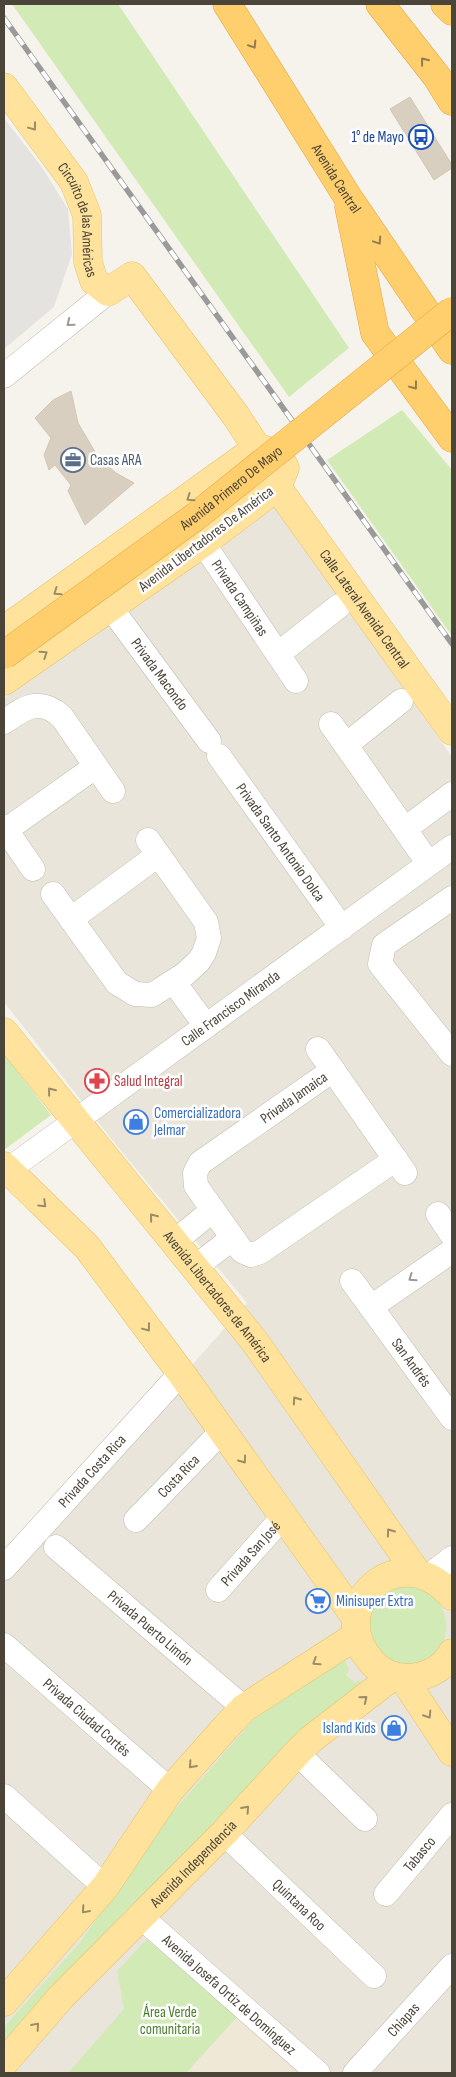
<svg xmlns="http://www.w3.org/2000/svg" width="456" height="2077" viewBox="0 0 456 2077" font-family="'Sofia Sans Condensed',sans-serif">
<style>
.residential{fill:#eae5da}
.education{fill:#efe8d6}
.green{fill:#d2eab5}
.parking{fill:#e5e3e0}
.building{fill:#d8cfc1;stroke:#d3c7b4}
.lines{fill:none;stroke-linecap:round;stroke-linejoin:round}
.minor-casing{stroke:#c2bbae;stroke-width:25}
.major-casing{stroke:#e6c16a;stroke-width:29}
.highway-casing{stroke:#e0a43c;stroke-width:29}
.minor{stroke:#fff;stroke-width:24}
.major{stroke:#ffe39c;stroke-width:28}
.highway{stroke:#ffcf6e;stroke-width:28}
.rail-casing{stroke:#9a9a9a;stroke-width:5.5}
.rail{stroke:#fff;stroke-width:4;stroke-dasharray:11;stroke-linecap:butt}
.highway-bridge-casing{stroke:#e0a43c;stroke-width:29;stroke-linecap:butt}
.highway-bridge{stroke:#ffcf6e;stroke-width:28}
.oneway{stroke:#937c4e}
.oneway2{stroke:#9c8c66}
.oneway3{stroke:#9c9892}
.labels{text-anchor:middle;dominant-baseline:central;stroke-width:5;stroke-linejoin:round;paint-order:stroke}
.transit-label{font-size:15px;fill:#164399;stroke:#fff;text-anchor:end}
.street-label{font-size:15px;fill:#4b4439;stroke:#fff}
.service-label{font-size:15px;fill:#4e5e75;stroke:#fff;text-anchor:start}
.health-label{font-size:15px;fill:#be3a42;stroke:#fff;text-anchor:start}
.shop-label{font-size:15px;fill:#366cbe;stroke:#fff;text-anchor:start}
.park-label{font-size:15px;fill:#4a7f2a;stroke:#fff}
</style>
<rect width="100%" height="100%" fill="#f6f3ec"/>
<!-- residential -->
<path class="residential" d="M274 505 452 757V2073H4V1577L247 1303 113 1141 4 1002V698Z"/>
<!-- education -->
<path class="education" d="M237 2017 297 2073H186Z"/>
<!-- green -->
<path class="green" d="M12 4H118L349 348 289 397Z
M402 410 452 470V636L327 460Z
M4 1054 51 1115 4 1150Z
M414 1586C445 1596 456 1627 437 1654 433 1659 427 1661 421 1663 418 1665 414 1667 410 1668 405 1668 390 1663 385 1660 380 1657 371 1644 369 1638 368 1634 369 1627 369 1623 371 1596 389 1587 414 1586Z
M341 1652 349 1670 346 1675 355 1683 360 1680 367 1691 174 1869 127 1909 4 2041V2027L79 1944 164 1822 260 1712Z
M149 1937 237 2017 186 2073H68L124 2009 117 1971Z"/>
<!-- parking -->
<path class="parking" d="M4 118 41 166 68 209 72 254 54 307 4 349Z"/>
<!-- building -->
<path class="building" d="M410 97 452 165V168L434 180 390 109Z
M71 391 78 423 98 457 116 473 134 483 85 525 68 491 71 485 55 465 49 470 44 455 51 438 35 418 53 400Z"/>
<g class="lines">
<defs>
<g id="minor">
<path d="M4 376 108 292"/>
<path id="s1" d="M203 543 296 681"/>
<path id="s2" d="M111 608 209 741"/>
<path d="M278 654 339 606"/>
<path d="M4 722C25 707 40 697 62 717L113 791"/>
<path d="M331 724 429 864"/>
<path d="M346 745 401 701"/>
<path id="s3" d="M219 756 342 928"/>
<path d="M4 827 33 869"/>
<path d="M405 829 452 794"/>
<path d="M6 830 95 767"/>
<path d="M53 894 117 983 135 994 152 995 185 974 199 961 204 953 209 938 206 922 148 840"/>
<path d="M452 898 384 945 380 964 452 1054"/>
<path d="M71 919 158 855"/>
<path d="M174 982 206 1026"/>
<path d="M318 1049 405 1173"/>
<path d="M333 1070 200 1163 195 1173 196 1186 242 1251 251 1255 260 1252 396 1159"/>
<path id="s4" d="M8 1170 452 847"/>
<path d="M438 1214 452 1235"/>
<path d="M174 1242 213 1210"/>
<path d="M194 1268 233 1238"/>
<path id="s5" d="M352 1281 452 1418"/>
<path d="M371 1307 452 1251"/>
<path id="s6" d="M136 1520 222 1431"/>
<path id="s7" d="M56 1547 244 1708"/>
<path id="s8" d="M4 1568 181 1373"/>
<path d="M429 1576 452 1558"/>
<path id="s9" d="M218 1590 283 1517"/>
<path id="s10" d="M4 1645 170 1790"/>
<path d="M297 1753 365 1819"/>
<path d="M4 1796 105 1887"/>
<path id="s11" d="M224 1833 374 1976"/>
<path id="s12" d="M386 1894 452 1815"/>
<path id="s13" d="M140 1916 318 2073"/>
<path id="s14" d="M355 2073 452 1966"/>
</g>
<g id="major">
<path id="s15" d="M4 87 74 182 87 215 88 262 94 281 108 292 132 276 236 416 257 448"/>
<path id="s16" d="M277 487 452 731"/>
<path d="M4 630 257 448C271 450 279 455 285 468L277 487 203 543 4 681"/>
<path id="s17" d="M4 1032 255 1342 417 1573"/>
<path d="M4 1166 87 1247 181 1373 356 1618"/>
<path d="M452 1596C399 1535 323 1607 371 1661 380 1672 394 1678 408 1678 426 1677 443 1669 452 1653"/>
<path d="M403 1678 452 1752"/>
<path d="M4 2002 105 1887 170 1790 226 1727 244 1708 356 1636"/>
<path id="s18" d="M4 2063 61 1997 224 1833 297 1753 310 1740 393 1676"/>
</g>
<g id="highway">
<path id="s19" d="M227 4 347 196 452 350"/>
<path d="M380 4 437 77 452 101"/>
<path d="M445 4 452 11"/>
<path d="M349 207 375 333 452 438"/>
</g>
</defs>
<!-- minor casing -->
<use href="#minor" class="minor-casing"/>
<!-- major casing -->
<use href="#major" class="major-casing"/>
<!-- highway casing -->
<use href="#highway" class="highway-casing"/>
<!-- minor -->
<use href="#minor" class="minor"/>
<!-- major -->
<use href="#major" class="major"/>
<!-- highway -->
<use href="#highway" class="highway"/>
<defs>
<path id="rail" d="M4 18 452 644"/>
</defs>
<!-- rail casing -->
<use href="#rail" class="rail-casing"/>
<!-- rail -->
<use href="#rail" class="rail"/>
<defs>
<g id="highway-bridge">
<path id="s20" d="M4 655 195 517 452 311"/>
</g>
</defs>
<!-- highway-bridge casing -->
<use href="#highway-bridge" class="highway-bridge-casing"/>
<!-- highway-bridge -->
<use href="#highway-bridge" class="highway-bridge"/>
</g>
<!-- one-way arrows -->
<defs><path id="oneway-chevron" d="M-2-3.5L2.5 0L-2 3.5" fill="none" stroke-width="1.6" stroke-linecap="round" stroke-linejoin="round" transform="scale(1.25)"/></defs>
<g class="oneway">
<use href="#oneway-chevron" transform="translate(253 45) rotate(58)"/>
<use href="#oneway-chevron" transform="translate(424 61) rotate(-128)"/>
<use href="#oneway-chevron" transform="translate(378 241) rotate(56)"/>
<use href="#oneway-chevron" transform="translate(414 386) rotate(53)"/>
</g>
<g class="oneway2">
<use href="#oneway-chevron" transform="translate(33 127) rotate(53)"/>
<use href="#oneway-chevron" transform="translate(190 498) rotate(145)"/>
<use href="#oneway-chevron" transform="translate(57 592) rotate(145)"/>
<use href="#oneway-chevron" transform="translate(44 654) rotate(-34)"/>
<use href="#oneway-chevron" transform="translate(51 1091) rotate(-129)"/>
<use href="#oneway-chevron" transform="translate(43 1204) rotate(44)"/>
<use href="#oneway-chevron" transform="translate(153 1217) rotate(-129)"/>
<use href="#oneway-chevron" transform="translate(147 1328) rotate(53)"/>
<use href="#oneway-chevron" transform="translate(296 1400) rotate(-125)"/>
<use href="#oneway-chevron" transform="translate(243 1460) rotate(54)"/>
<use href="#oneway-chevron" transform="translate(390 1532) rotate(-125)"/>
<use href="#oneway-chevron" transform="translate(316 1662) rotate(147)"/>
<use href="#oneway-chevron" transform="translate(364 1699) rotate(-39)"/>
<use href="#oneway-chevron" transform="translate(428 1715) rotate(57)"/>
<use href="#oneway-chevron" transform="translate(192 1765) rotate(132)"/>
<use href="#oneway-chevron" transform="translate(246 1809) rotate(-48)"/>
<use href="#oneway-chevron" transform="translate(85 1910) rotate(131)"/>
<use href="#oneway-chevron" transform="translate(36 2026) rotate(-49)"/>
</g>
<g class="oneway3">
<use href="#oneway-chevron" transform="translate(70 323) rotate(141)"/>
<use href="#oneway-chevron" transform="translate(412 1278) rotate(145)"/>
</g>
<!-- icons -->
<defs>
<symbol id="bus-ring" viewBox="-11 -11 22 22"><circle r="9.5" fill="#fff" stroke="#1a4fb4" stroke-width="1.5"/><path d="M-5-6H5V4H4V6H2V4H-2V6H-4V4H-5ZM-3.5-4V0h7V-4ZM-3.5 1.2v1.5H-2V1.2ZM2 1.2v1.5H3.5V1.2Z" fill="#1a4fb4"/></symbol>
<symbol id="office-ring" viewBox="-11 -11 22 22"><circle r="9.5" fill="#fff" stroke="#5c6f8a" stroke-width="1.5"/><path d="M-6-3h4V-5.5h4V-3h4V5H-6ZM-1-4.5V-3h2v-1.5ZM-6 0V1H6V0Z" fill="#5c6f8a"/></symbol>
<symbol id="pharmacy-ring" viewBox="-11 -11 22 22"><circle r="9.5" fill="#fff" stroke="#e0444e" stroke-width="1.5"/><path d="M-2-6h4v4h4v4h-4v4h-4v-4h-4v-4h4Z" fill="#e0444e"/></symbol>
<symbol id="shop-ring" viewBox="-11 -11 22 22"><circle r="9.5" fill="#fff" stroke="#3f7fe0" stroke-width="1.5"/><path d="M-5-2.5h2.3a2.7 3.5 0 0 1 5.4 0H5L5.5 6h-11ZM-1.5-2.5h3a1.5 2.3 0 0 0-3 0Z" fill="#3f7fe0"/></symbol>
<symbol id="supermarket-ring" viewBox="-11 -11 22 22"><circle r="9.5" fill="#fff" stroke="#3f7fe0" stroke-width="1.5"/><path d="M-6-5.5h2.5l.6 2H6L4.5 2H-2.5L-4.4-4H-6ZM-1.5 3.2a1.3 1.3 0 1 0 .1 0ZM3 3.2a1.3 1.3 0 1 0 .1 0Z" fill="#3f7fe0"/></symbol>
</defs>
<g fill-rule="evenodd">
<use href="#bus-ring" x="407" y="123" width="28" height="28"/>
<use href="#office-ring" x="59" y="446" width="28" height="28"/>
<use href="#pharmacy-ring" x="83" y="1067" width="28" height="28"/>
<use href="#shop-ring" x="122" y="1108" width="28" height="28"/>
<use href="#supermarket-ring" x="304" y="1587" width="28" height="28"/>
<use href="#shop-ring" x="380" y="1714" width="28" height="28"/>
</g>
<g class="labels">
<!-- transit labels -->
<g class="transit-label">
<text x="404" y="137">1° de Mayo</text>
</g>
<!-- street labels -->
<g class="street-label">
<text stroke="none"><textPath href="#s19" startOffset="206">Avenida Central</textPath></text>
<text stroke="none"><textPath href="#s15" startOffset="156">Circuito de las Américas</textPath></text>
<text stroke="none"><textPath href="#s20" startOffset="282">Avenida Primero De Mayo</textPath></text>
<text transform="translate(206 539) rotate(-37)">Avenida Libertadores De América</text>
<text stroke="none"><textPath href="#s1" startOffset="66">Privada Campiñas</textPath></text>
<text stroke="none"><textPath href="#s16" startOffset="150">Calle Lateral Avenida Central</textPath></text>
<text stroke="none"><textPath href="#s2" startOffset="82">Privada Macondo</textPath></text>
<text stroke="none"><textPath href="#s3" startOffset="106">Privada Santo Antonio Dolca</textPath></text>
<text stroke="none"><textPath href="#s4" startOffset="275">Calle Francisco Miranda</textPath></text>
<text transform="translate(294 1098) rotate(-35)">Privada Jamaica</text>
<text stroke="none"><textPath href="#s17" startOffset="340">Avenida Libertadores de América</textPath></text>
<text stroke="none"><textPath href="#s5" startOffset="101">San Andrés</textPath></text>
<text stroke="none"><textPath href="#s8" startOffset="131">Privada Costa Rica</textPath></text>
<text stroke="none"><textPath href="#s6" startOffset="61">Costa Rica</textPath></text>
<text stroke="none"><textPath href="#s9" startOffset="49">Privada San José</textPath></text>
<text stroke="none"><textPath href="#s7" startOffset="124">Privada Puerto Limón</textPath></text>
<text stroke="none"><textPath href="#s10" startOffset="110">Privada Ciudad Cortés</textPath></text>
<text stroke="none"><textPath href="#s12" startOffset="52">Tabasco</textPath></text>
<text stroke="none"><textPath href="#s18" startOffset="275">Avenida Independencia</textPath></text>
<text stroke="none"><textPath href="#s11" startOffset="104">Quintana Roo</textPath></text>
<text stroke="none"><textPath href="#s13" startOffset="119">Avenida Josefa Ortiz de Domínguez</textPath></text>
<text stroke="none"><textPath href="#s14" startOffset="72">Chiapas</textPath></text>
</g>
<!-- service labels -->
<g class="service-label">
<text x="90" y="460">Casas ARA</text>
</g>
<!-- health labels -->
<g class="health-label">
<text x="114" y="1081">Salud Integral</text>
</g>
<!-- shop labels -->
<g class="shop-label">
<text x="154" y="1113">Comercializadora<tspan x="154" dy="17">Jelmar</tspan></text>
<text x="336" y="1601">Minisuper Extra</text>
<text x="376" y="1728" text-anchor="end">Island Kids</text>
</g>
<!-- park labels -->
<g class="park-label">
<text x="170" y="2012">Área Verde<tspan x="170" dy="17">comunitaria</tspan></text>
</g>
</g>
<!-- border -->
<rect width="456" height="2077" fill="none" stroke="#4b4439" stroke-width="10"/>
</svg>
